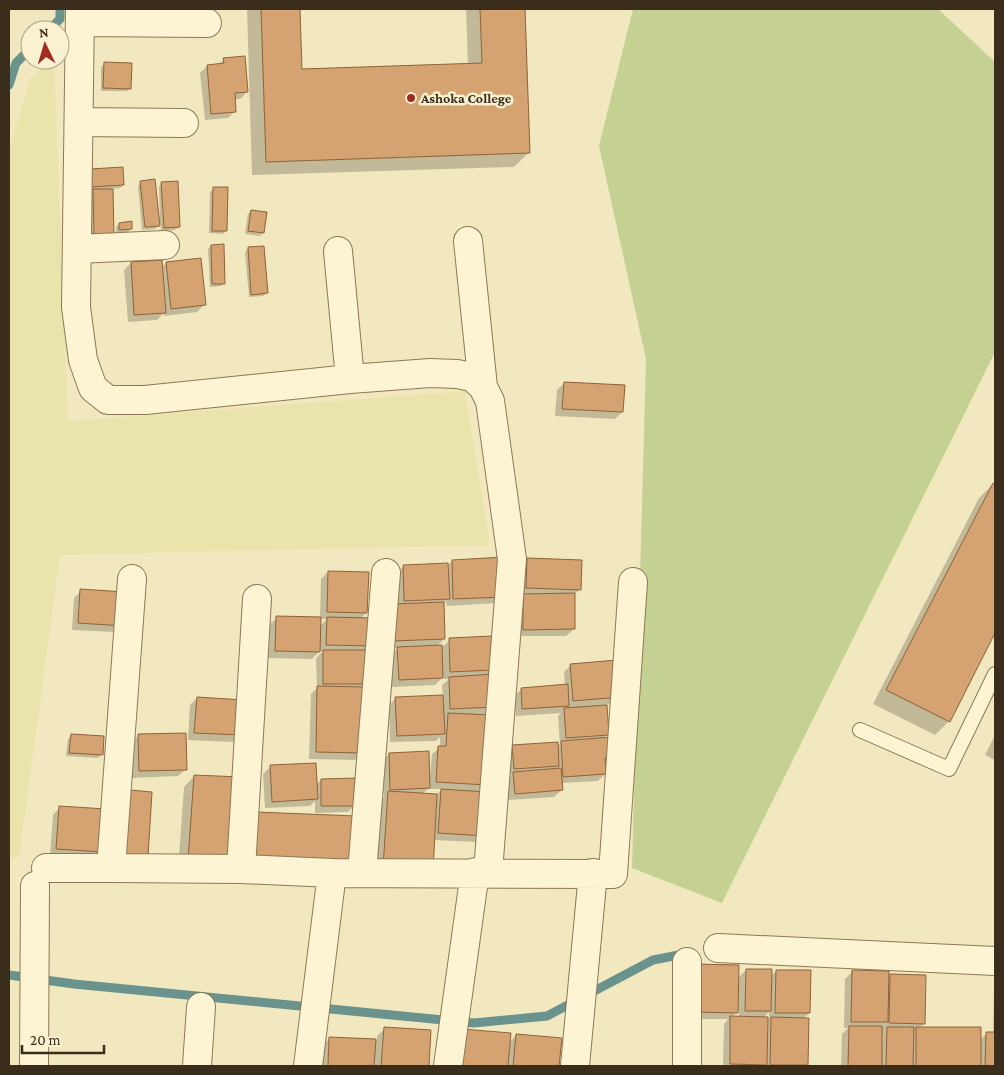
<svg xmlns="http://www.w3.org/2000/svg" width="1004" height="1075" viewBox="0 0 1004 1075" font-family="'Crimson Pro',serif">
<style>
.farmland{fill:#e9e4ab}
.green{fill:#c4d192}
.shadow{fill:#0003;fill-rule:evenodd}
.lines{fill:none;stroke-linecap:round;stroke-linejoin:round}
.stream{stroke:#69938c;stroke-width:9}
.building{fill:#d4a371;stroke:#8f6239}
.lane-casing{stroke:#8d7855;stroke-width:16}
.street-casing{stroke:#8d7855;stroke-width:30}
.lane{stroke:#fcf4d3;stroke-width:14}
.street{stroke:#fcf4d3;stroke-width:28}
.poi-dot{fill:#a22a1f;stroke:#f9f1cf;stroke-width:2}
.labels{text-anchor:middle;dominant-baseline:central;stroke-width:5;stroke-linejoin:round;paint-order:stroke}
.poi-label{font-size:14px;font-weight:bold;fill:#3b2d1b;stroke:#f9f1cf;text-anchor:start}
</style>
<rect width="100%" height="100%" fill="#f2e8bf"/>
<!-- farmland -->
<path class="farmland" d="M49 60H54L68 421 465 391 490 545 60 555 19 858 9 857V150L30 80Z"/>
<!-- green -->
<path class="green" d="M633 9H938L995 62V352L722 903 632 868 646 359 599 146Z"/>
<!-- shadow -->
<path class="shadow" d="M247 9H298L300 71 468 65 466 9H523L528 153 514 167 252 175Z
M224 59 247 92 240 99H234L235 111 228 118 205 120 200 73 207 66 218 65Z
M105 63 130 88 127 91H101V67Z
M88 173 123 185 120 188 112 189 113 234 87 242V197L94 190H88Z
M141 182 158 222H160L159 187 162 183 179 227 175 230 161 231V224L155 229 142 230 138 186Z
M214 188 226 231 223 234 209 233 210 192Z
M251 211 263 233 260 236 245 234 248 214Z
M119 224 131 229 128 232 116 233V227Z
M211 246 224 283 221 286 210 287 208 249Z
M248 248 266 293 263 296 249 297 245 252Z
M131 263 161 268 166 263 204 305 197 312 164 316V313L157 320 128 322 124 270Z
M564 383 622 412 615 419 555 416 557 390Z
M993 484 995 485V631L949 721 935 735 873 704 979 498Z
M503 559 497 603 447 606 446 601 443 605 444 639 437 646 441 648 450 640 492 670 486 676 487 714H479L485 784 477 792 484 835 476 842 433 840 373 879 377 803 384 797 382 761 389 754 430 775 432 754 440 747V737L436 741 390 742 389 705 396 698 443 696 442 685 449 679H444V676L435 685 392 687 391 655 398 648H386L396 574 403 567 447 566 452 561ZM428 789H442L436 795 422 794Z
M528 559 580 589 574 595V629L566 636H516L517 602 524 595H520L521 566Z
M328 572 366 613 360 619 374 620 362 752 355 760 309 759 311 694 317 688 316 658 323 651H320L312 659 268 658 269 625 277 618 320 619 321 579ZM320 619H327L320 626Z
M81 591 122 625 115 632 72 630 74 598Z
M616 661 611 704 605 705 608 734 603 739 611 757 604 764 605 774 598 781 561 783 562 790 554 797 508 800 506 780 512 775H507L506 754 513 747 557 746 560 744 558 716 561 713 516 716 514 696 522 689 565 686 564 672 571 665Z
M197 698 240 735 233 742 188 740 190 705Z
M71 735 101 755 98 758 66 756 68 739Z
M139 735 186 769 178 776 132 778V742Z
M995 735V760L985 755Z
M270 767 316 785 321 780 355 805 348 812 315 813V801L310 806 265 808 263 774Z
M194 776 240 779 178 870 184 787Z
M60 807 102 852 95 859 50 856 53 815Z
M746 970 770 977 776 971 809 1013 803 1019 807 1065 805 1066H723L724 1024 728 1019H685L738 978ZM739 1010V1017H732ZM769 1012V1018H763Z
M852 972 887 979 891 976 924 1024 919 1028 980 1040 987 1033H993L994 990 995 988V1066H841L842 1034 848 1028H844L845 979Z
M384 1029 430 1031 428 1066H321L323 1045 330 1038 377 1040V1036Z
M516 1035 560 1040 558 1066H453L509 1043Z"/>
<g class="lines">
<!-- stream -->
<path class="stream" d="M49 30 60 19V9
M9 85 16 63 30 49
M9 975 74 984 474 1023 547 1016 653 960 679 955"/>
</g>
<!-- building -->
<path class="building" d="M261 9H300L302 69 482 63 480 9H525L530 153 266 162Z
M245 56 248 92 235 93 236 112 211 114 207 65 224 63 223 58Z
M104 62 132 63 131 89 103 88Z
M123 167 124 185 91 187 90 169Z
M155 179 160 226 145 227 140 181Z
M178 181 180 227 164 228 161 182Z
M213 187H228L227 231H212Z
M93 189H113L114 235H94Z
M251 210 267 212 264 233 248 231Z
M132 221V229L119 230V223Z
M224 244 225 284H212L211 245Z
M264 246 268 293 251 295 248 247Z
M201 258 206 305 171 309 166 262Z
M162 260 166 313 134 315 131 262Z
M564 382 625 385 623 412 562 409Z
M993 483 995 484V633L950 722 886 690Z
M504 557 505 597 453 599 452 560Z
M527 558 582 560 581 590 526 588Z
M448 563 450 599 404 601 403 565Z
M328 571 369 572 367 613 327 612Z
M80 589 125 592 124 626 78 623Z
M575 593V629L523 630V594Z
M444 602 445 639 393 641 392 604Z
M276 616 321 617 320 652 275 651Z
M327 617 375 618 374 646 326 645Z
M492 636 493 670 450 672 449 638Z
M442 645 443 678 399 680 397 647Z
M323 650H374L375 684H323Z
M617 660 620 697 573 701 570 664Z
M494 674 496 707 450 709 449 677Z
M568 684 569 706 522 709 521 688Z
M317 686 365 687 363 753 316 752Z
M443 695 445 734 397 736 395 697Z
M197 697 244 700 241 735 194 733Z
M607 705 609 735 566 738 564 708Z
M448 713 491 715 487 785 436 782 438 746H446Z
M186 733 187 770 139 771 138 734Z
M71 734 104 736 103 755 69 753Z
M611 737 613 757 605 758 606 774 563 777 561 741Z
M558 742 559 766 514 769 512 745Z
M429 751 430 788 390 790 389 753Z
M316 763 318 799 272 802 270 765Z
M561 768 563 790 515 794 513 772Z
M194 775 241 777 236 862 188 860Z
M355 778 356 806H321V779Z
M441 789 487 792 485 836 438 833Z
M130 790 152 792 148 857 126 856Z
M388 791 437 794 433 871 383 868Z
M59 806 106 809 103 852 56 849Z
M256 812 356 816 354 860 254 857Z
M692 964 739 965 738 1013 691 1012Z
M746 969H772L771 1011H745Z
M776 970H811L810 1013H775Z
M852 970 889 971 888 1022H851Z
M890 974 926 975 925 1024 889 1023Z
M730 1016 768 1017 767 1065 730 1064Z
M771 1017 809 1018 808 1065H770Z
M849 1026H882V1066H848Z
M384 1027 431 1030 429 1066H381Z
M887 1027H914L913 1066H886Z
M916 1027H981V1066H916Z
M462 1029 511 1033 508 1066H459Z
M986 1032H995V1066H985Z
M516 1034 562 1038 559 1066H513Z
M329 1037 376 1039 374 1066H328Z"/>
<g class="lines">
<defs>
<path id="lane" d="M860 730 949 769 995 674"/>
<path id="street" d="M80 9 76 307 83 360 93 388 108 400H145L350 379 430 373 457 374 472 377 483 387 490 401 512 559 488 872
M80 22 207 23
M79 122 184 123
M468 241 483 387
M77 249 165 245
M338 251 350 379
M132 579 111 868 241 869 332 873 613 874 633 582
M46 868H111
M241 869 257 599
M362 873 386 573
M718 948 995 961
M687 962V1066
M34 1066 35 886
M197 1066 201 1007
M308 1066 332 873
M448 1066 475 872
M575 1066 593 873"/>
</defs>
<!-- lane casing -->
<use href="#lane" class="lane-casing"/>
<!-- street casing -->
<use href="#street" class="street-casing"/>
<!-- lane -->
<use href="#lane" class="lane"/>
<!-- street -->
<use href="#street" class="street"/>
</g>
<!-- markers -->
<circle class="poi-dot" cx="411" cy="98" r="5"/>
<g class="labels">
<!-- poi labels -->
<g class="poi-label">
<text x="421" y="98">Ashoka College</text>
</g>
</g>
<!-- border -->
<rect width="1004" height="1075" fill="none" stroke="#3b2d1b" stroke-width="20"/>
<!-- north arrow -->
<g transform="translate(45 45) rotate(355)"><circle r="24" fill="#f9f1cf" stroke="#ada387"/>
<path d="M0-4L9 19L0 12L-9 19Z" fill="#a22a1f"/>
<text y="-8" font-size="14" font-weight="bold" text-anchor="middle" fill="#3b2d1b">N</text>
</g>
<!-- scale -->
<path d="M22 1045v8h82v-8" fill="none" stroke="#3b2d1b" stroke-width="2.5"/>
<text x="30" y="1045" font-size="15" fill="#3b2d1b" stroke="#f9f1cf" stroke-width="4" paint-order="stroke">20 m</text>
</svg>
